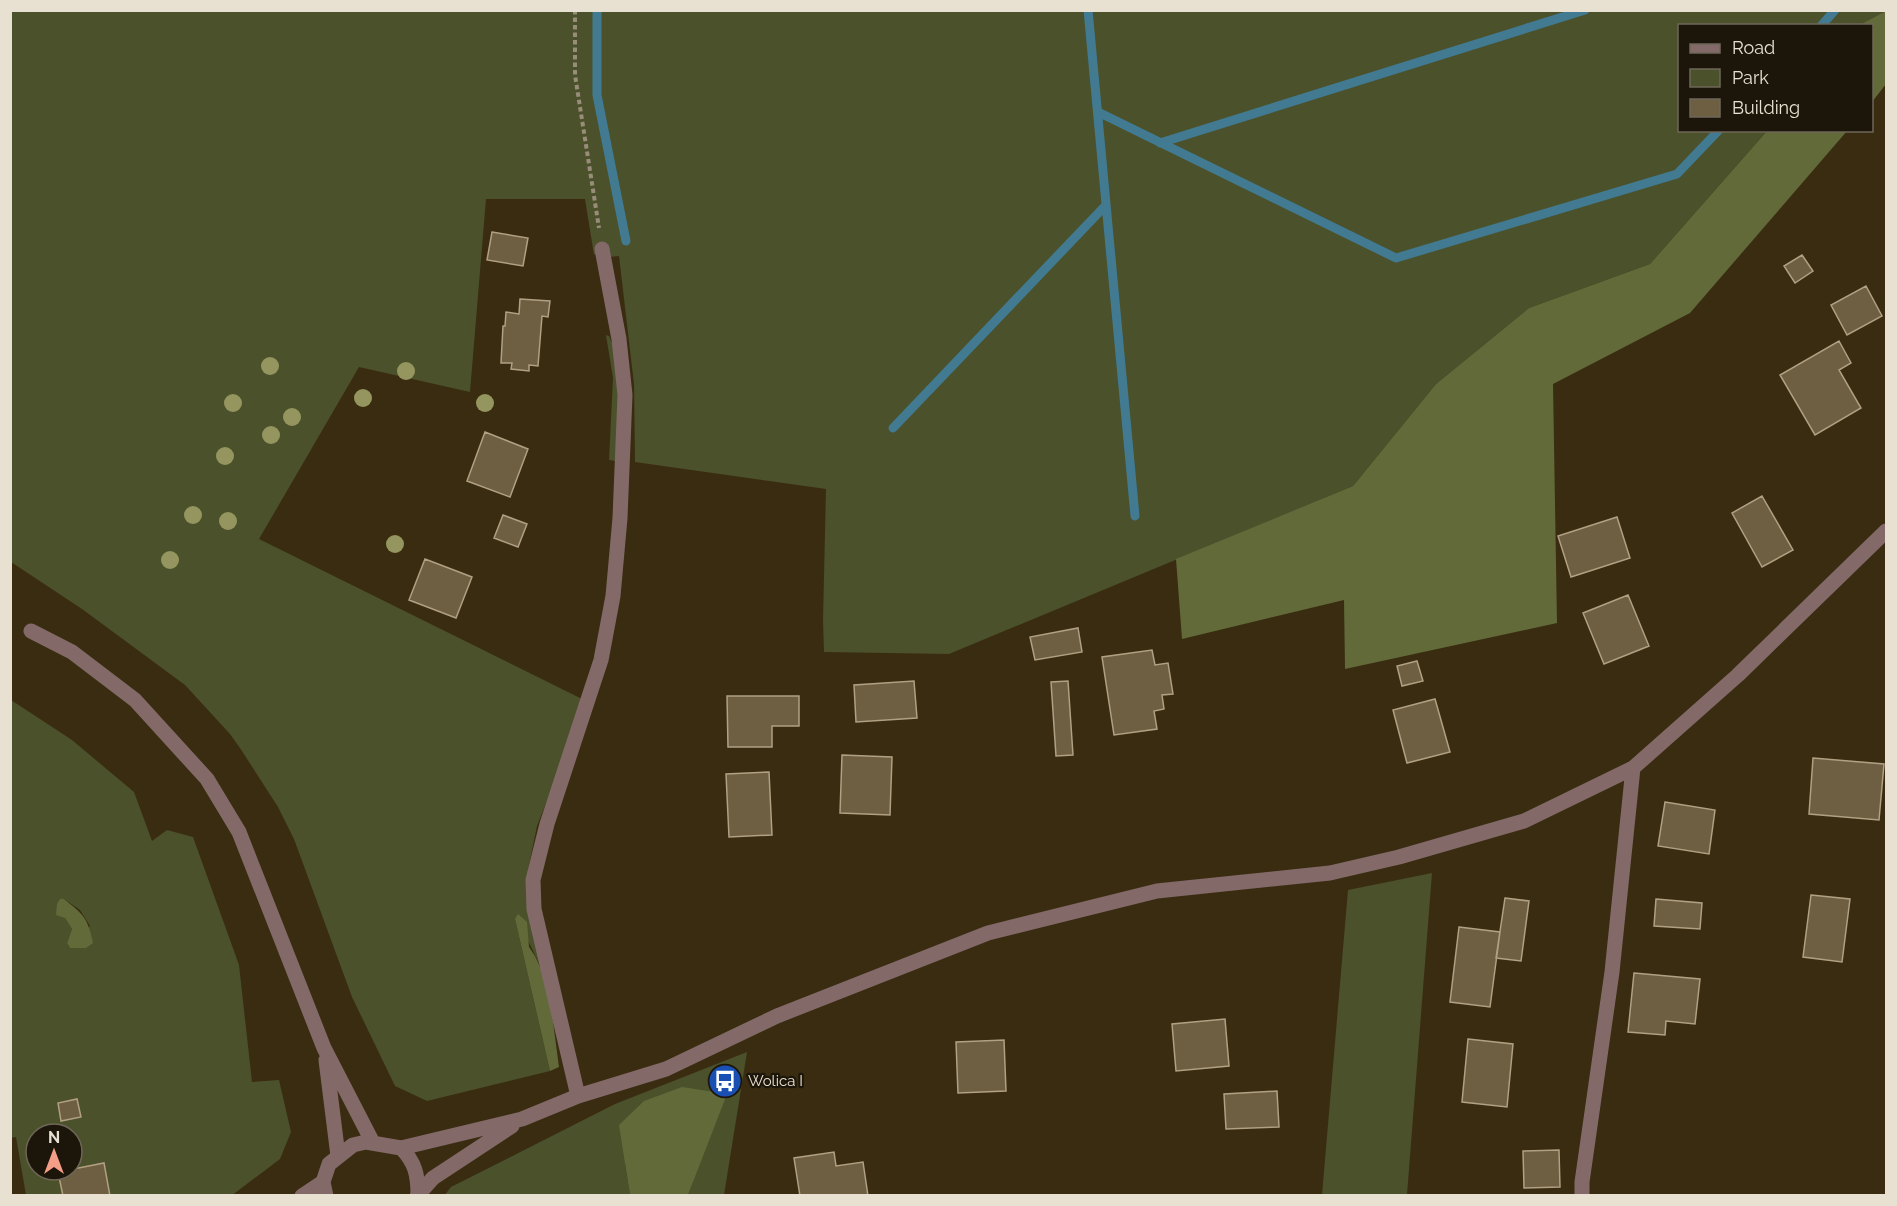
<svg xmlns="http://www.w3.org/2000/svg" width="1897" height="1206" viewBox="0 0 1897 1206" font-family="Raleway,sans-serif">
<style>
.green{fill:#4b512a;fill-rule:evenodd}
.forest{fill:#626a3a}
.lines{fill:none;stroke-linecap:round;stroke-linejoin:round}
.stream{stroke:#417a91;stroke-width:9}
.building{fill:#6e5f43;stroke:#b1a082;stroke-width:1.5}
.path{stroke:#978d78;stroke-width:4;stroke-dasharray:4.5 3;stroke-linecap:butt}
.minor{stroke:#836a69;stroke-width:15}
.tree{fill:#95965f}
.labels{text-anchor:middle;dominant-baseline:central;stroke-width:4.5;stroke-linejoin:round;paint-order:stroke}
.poi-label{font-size:15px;fill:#e8e0d0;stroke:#1c160a;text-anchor:start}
</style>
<rect width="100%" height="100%" fill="#3a2c11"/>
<!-- green -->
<path class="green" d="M10 11H1886L1859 25 1680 26V130L1767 131 1650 264 1529 308 1436 384 1353 486 949 654 824 652 823 621 826 489 635 462 634 384 619 256 610 257 596 253 594 255 585 199H486L470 392 359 367 259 539 582 699 563 760 537 826 528 870 548 984C538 961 529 940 515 919L550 1071 427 1101 395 1086 352 997 294 839 278 807 242 751 230 734 185 685 82 609 11 562Z
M606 335 609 336C624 364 617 428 616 461L609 460 613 378Z
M11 700 72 740 134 792 152 841 167 830 193 837 239 965 252 1082 279 1080 291 1132 280 1159 231 1196 26 1195 16 1137 11 1138ZM64 899 80 910 90 926 70 948 67 943 72 929 65 918ZM36 1134H72V1170H36Z
M1432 873 1407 1195H1322L1348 890Z
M747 1052 724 1195H688L699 1165 625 1164 630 1195 444 1196 451 1187 615 1104Z"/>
<!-- forest -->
<path class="forest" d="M1886 11V46L1885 49 1886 51V84L1872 102V26L1859 25Z
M1767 131H1847L1690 313 1553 384 1557 623 1345 669 1344 600 1182 639 1176 559 1353 486 1436 384 1529 308 1650 264Z
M60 899H64C83 914 88 918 93 943L86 948H70L67 943 72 929 65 918 56 915 57 904Z
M518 914 527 922 529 947 535 956 548 984 559 1067 550 1071 515 919Z
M682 1087 727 1094 688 1195H630L619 1125 644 1101Z"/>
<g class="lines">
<!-- stream -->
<path class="stream" d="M597 10V95L626 241
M1088 10 1135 516
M1821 26 1835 10
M1098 112 1396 258 1677 174 1719 130
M1160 143 1585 10
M893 428 1106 205"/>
</g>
<!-- building -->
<path class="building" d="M492 232 528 238 523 266 487 260Z
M1802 255 1813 271 1795 283 1784 266Z
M1866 286 1882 316 1847 335 1831 305Z
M520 299 550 301 548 317 542 316 538 366 529 365V371L511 369 512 363H501L503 326H505L506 312 519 314Z
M1839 341 1851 363 1839 370 1861 408 1815 435 1780 375Z
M485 432 528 449 510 497 467 481Z
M1762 496 1793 550 1762 567 1732 513Z
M503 515 527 524 518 547 494 538Z
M1617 517 1630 558 1571 577 1558 536Z
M425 559 472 577 456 618 409 600Z
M1628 595 1649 646 1604 664 1583 613Z
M1078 628 1082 652 1035 660 1030 637Z
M1152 650 1155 665 1168 663 1173 694 1162 695 1164 709 1154 711 1157 729 1114 735 1102 657Z
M1417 661 1423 681 1402 686 1397 666Z
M914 681 917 718 856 722 854 685Z
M1068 681 1073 755 1056 756 1051 682Z
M727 696H799V726H772V747H728Z
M1435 699 1450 752 1407 763 1393 710Z
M842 755 892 757 890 815 840 813Z
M1813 758 1884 764 1879 820 1809 814Z
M769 772 772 835 729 837 726 774Z
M1665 802 1715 810 1709 854 1658 846Z
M1811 895 1850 899 1842 962 1803 957Z
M1505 898 1529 901 1521 961 1496 958Z
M1656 899 1702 903 1700 929 1654 926Z
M1459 927 1500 932 1490 1007 1450 1002Z
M1634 973 1700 979 1695 1024 1666 1021 1665 1035 1628 1032Z
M1225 1019 1229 1066 1176 1071 1172 1024Z
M1468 1039 1513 1044 1507 1107 1462 1102Z
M1004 1040 1006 1091 958 1093 956 1042Z
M1277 1091 1279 1127 1226 1129 1224 1094Z
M77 1099 81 1117 61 1121 58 1103Z
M1559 1150 1560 1187 1524 1188 1523 1151Z
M834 1152 836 1166 863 1162 868 1196H800L794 1158Z
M104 1163 110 1196H63L58 1172Z"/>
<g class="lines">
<!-- path -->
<path class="path" d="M575 10V75L599 228"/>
<!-- minor -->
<path class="minor" d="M31 631 72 652 135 700 207 779 239 832 324 1048 373 1143
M326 1060 338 1156
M578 1096 534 909 533 880 547 824 601 660 613 596 620 518 625 395 619 339 602 249
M401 1148C415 1162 418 1175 418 1195
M302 1196 323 1182
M326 1196 323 1182 329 1164 353 1145 366 1142 401 1148 522 1119 578 1096 666 1069 777 1016 988 933 1157 891 1330 873 1399 857 1524 821 1633 768 1738 675 1886 531
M417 1196 433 1178 512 1126
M1582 1196V1182L1612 972 1633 768"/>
</g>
<!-- trees -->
<g class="tree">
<circle cx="270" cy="366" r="9"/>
<circle cx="406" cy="371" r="9"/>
<circle cx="363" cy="398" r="9"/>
<circle cx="233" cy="403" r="9"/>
<circle cx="485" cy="403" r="9"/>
<circle cx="292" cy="417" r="9"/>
<circle cx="271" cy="435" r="9"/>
<circle cx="225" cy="456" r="9"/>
<circle cx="193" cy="515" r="9"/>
<circle cx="228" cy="521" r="9"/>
<circle cx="395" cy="544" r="9"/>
<circle cx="170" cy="560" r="9"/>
</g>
<!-- icons -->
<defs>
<symbol id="bus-disc" viewBox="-11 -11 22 22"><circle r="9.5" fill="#1a4fb4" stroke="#1c160a"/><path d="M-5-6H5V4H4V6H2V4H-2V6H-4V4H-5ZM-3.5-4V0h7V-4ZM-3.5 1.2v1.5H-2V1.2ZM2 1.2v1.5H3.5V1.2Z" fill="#fff"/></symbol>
</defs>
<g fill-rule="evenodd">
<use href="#bus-disc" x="706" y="1062" width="38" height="38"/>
</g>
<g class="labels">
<!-- poi labels -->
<g class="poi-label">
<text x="748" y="1081">Wolica I</text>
</g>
</g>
<!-- border -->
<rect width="1897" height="1206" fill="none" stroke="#e8e0d0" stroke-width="24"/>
<!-- legend -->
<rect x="1678" y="24" width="195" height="108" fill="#1c160a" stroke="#6e6759" stroke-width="1.5"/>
<rect x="1690" y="44" width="30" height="9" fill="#836a69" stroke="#6e6759" stroke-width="1.5"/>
<text x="1732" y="54" font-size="18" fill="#e8e0d0">Road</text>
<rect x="1690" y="69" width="30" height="18" fill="#4b512a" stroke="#6e6759" stroke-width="1.5"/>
<text x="1732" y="84" font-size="18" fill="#e8e0d0">Park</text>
<rect x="1690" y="99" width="30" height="18" fill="#6e5f43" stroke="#6e6759" stroke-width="1.5"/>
<text x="1732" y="114" font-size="18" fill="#e8e0d0">Building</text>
<!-- north arrow -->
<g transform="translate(54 1152)"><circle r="28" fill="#1c160a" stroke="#6e6759" stroke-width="1.5"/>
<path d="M0-4.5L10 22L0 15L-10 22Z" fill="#f49e88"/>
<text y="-9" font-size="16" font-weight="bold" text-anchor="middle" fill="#e8e0d0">N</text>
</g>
</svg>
